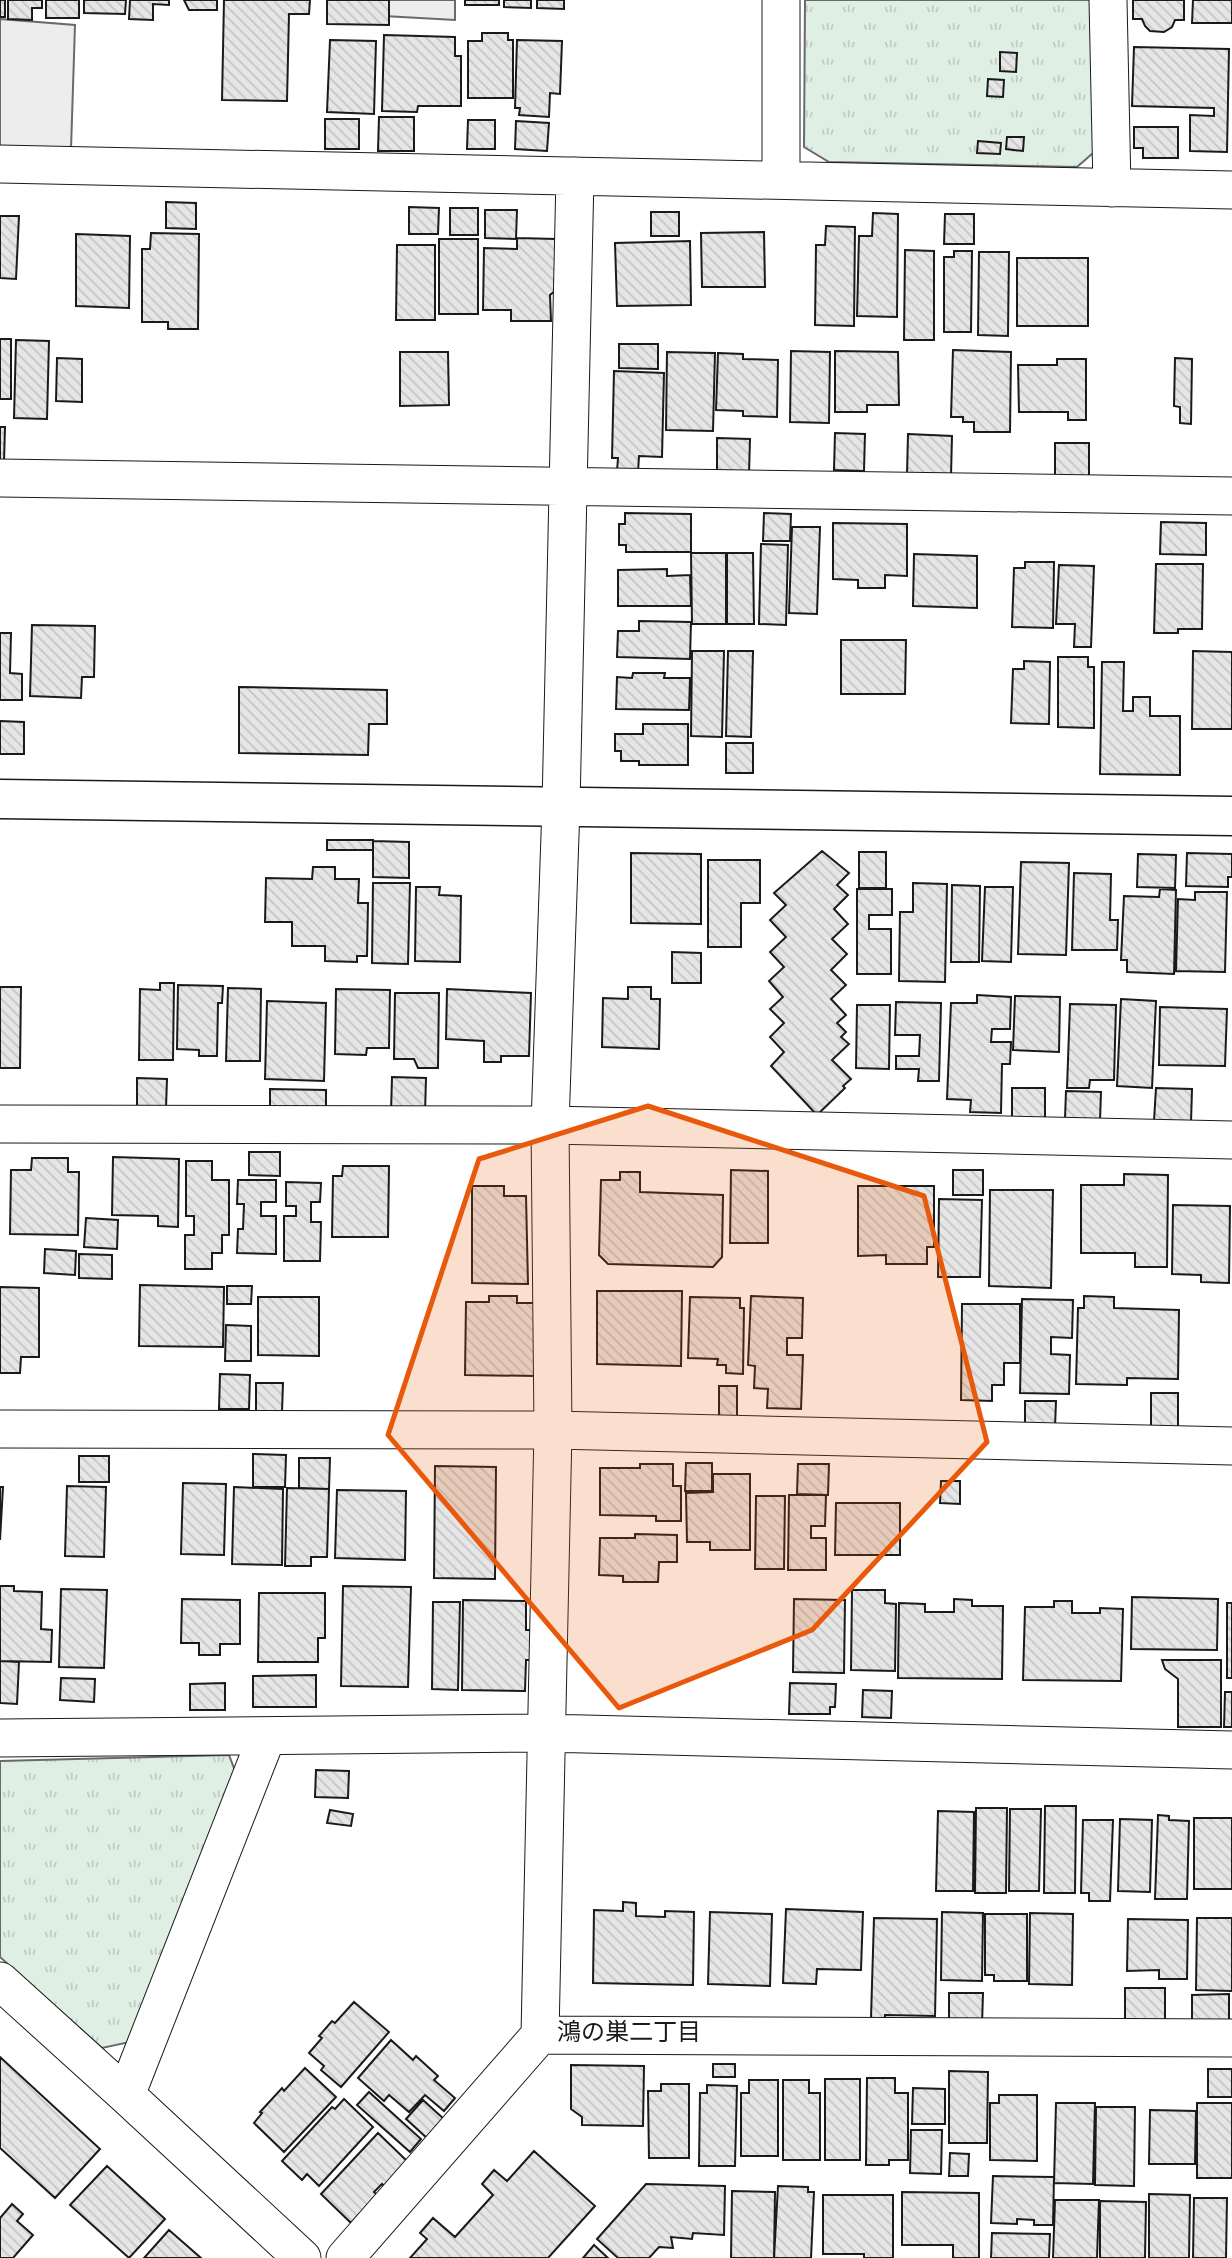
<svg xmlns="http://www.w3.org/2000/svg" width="1232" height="2258" viewBox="0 0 1232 2258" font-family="Karla,'Noto Sans JP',sans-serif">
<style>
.grass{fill:url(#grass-tufts);stroke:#6a6a6a;stroke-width:2}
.parking{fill:#ededed;stroke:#6a6a6a;stroke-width:2}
.building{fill:url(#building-back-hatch);stroke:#1a1a1a;stroke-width:2}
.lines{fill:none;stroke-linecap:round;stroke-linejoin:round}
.street-casing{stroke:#1a1a1a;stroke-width:39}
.secondary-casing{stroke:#1a1a1a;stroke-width:41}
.street{stroke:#fff;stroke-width:37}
.secondary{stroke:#fff;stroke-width:38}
.marked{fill:#e8590c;fill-opacity:0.2;stroke:#e8590c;stroke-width:5;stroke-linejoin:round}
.labels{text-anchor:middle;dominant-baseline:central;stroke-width:5;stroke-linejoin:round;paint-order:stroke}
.neighbourhood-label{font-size:24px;fill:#1a1a1a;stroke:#fff}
</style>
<defs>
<pattern id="grass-tufts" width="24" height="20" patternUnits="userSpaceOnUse" patternTransform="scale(1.75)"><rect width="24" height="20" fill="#e0efe3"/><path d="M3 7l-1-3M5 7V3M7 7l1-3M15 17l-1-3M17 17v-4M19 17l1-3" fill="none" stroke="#c0ccc2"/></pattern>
<pattern id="building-back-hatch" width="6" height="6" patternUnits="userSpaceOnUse" patternTransform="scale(1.75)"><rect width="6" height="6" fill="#e6e6e6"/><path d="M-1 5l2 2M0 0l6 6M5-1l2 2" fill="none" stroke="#c5c5c5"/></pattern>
</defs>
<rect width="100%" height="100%" fill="#fff"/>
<!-- grass -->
<path class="grass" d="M805 0H1093V153L1077 167 829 162 804 147Z
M229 1755 237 1776 130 2042 102 2048 0 1957V1761Z"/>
<!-- parking -->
<path class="parking" d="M384 0H455V20L384 16Z
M0 19 75 25 71 149 0 147Z"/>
<!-- building -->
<path class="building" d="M0 0H5V17H0Z
M8 0H42V8H32V20L8 19Z
M46 0H79V18H46Z
M84 0H126L125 14 84 13Z
M130 0H169V5L153 4V20L129 19Z
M184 0H217V10H189Z
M224 0H310L309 14H289L287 101 222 100Z
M327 0H389V25L327 24Z
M465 0H499V5H465Z
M504 0H531V8L504 7Z
M537 0H564V9L537 8Z
M1133 0H1184V20H1175L1172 27 1164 32 1150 31 1145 26 1142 19H1133Z
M1193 0H1232V23H1192Z
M482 33H508V40H513V98H468V41H482Z
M384 35 455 37V56H461V106H418L417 112 382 111Z
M330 40 376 41 374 114 327 112Z
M517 40 562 41 560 94 550 93 549 117 519 115 520 108H515Z
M1134 47 1229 49 1227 152 1190 151V115L1214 116V108L1132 106Z
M1000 52 1017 53 1016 72 1000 71Z
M988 79 1004 80 1003 97 987 96Z
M379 117H414V151H378Z
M325 119H359V149H325Z
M468 120H495V149H467Z
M516 121 549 123 547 151 515 149Z
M1134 127H1178V158H1143V148H1134Z
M1007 137H1024L1023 151 1006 149Z
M978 141 1001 143 1000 154 977 153Z
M166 202 196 203V229L166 228Z
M409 207 439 208 438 234H409Z
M450 208H478V235H450Z
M485 210H517L516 239 485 238Z
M651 212H679V236H651Z
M873 213 898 214 897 317 857 316 859 236H872Z
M945 214H974V244H944Z
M0 216H19L16 279 0 278Z
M826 226 855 227 854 326 815 325 816 245H825Z
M764 232 765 287H702L701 233Z
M151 233 199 234 198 329H168V322H142V249H150Z
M76 234 130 236 129 308 76 306Z
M517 238 556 239 555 291 550 295 551 321H511V310H483L484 248 517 249Z
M439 239H478V314H439Z
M690 241 691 305 617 306 615 243Z
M397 245H435V320H396Z
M905 250 934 251V340H904Z
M954 251H972L971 332H944V257H954Z
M979 252H1009L1008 336 978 335Z
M1017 258H1088V326H1017Z
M0 339H11V399H0Z
M16 340 49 341 47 419 14 418Z
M619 344H658V369L619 368Z
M953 350 1011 352 1010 432H974V422H963V417H951Z
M791 351 830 352 829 423 790 422Z
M835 351 898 352 899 405H867V412H835Z
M400 352H448L449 405 400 406Z
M667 352 715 353 713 431 666 430Z
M718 353 743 354V359L778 360 777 417 743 416V411L716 410Z
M57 358 82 359V402L56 401Z
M1175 358 1192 359 1191 424 1180 423V407L1174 406Z
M1057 359H1086V420H1068V412H1019L1018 365H1057Z
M614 371 664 373 662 457 639 456 638 472 617 471 618 458H612Z
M0 427H5L4 462H0Z
M835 433 865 434 864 471 834 470Z
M908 434 952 436 951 476 907 475Z
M717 438 750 439 749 474 717 473Z
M1055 443H1089V476L1055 477Z
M625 513 691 514V552H626V545H619V524H625Z
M764 513 791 514 790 541H763Z
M1161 522 1206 523V555L1160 554Z
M833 523 907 524V576L885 575V588H858V580L833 579Z
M792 527H820L817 614 789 613Z
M761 544 788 545 786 625 759 624Z
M691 553H726V624H692Z
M727 553H753L754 624H727Z
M914 554 977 556V608L913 606Z
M1025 562H1054L1053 628 1012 627 1014 568H1025Z
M1156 564H1203L1202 629H1178V633H1154Z
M1059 565 1094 566 1091 647H1074L1075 624H1056Z
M667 569V576L690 575 691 606H618V570Z
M639 621 691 622 690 659 617 657 618 631H639Z
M32 625 95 626 94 677H82L81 698 30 696Z
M0 633H11L10 673 22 674V700H0Z
M841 640H906L905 694H841Z
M692 651H724L722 737 691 736Z
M728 651H753L751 737 726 736Z
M1193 651 1232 652V729H1192Z
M1058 657H1088V667H1094V728L1058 727Z
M1024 661 1050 662 1049 724 1011 723 1013 669H1024Z
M1102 662H1124L1123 711H1133V697H1150V716H1180V775L1100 774Z
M633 673H665L664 678H690L689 710 616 709 617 677 632 678Z
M239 687 387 690V724H369L368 755 239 753Z
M0 721 24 722V754H0Z
M643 724H688V765H639V761H621V751H615V734H643Z
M726 743H753V773H726Z
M327 840H373V850H327Z
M373 841 409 842V878L373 877Z
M822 851 849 873 837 885 848 895 834 909 848 924 832 939 847 954 831 970 846 985 831 999 846 1015 837 1023 846 1032 841 1037 849 1044 832 1060 851 1079 843 1086 845 1088 817 1115 771 1066 784 1052 770 1037 784 1023 770 1009 783 997 769 981 784 967 770 952 786 937 770 920 786 905 774 893Z
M859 852H886V888H859Z
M631 853 701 854V924L631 923Z
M1187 853 1232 854V877H1228V887L1186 886Z
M1138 854 1176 855 1175 888 1137 887Z
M708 860H760V903H741V947H708Z
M1021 862 1069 863 1066 955 1018 954Z
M313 867H335V879H359L358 903H368L367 956H357V962L325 961V946H292V922H265L266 878 312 879Z
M1074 873 1111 874 1110 920H1118L1117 950H1072Z
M373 883H410L408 964 372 963Z
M913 883 947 884 945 982 899 981 900 912H913Z
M952 885 980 886 979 962H951Z
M416 887H440L439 895 461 896 460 962 415 961Z
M985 887H1013L1011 962 982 961Z
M857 889H892V915H869V929H891V974H857Z
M1160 889 1176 890 1174 974 1127 972V960H1121L1124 896 1159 897Z
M1195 892H1227L1225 972 1176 971 1178 899 1195 900Z
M672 952 701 953V983H672Z
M160 983H174L173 1060H139L140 989 160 990Z
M178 985 223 986 222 1003H218L217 1056H199V1050L177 1049Z
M0 987H21L20 1068H0Z
M628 987H651V999H660L659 1049 602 1047 603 998 628 999Z
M228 988 261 989 260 1061H226Z
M336 989 390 990 389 1048H367L366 1055 335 1054Z
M447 989 531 993 529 1056H501V1062H484V1041L446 1039Z
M395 993H439L438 1068H418L414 1059H394Z
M977 995 1011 997 1010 1029H992L991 1042H1011L1010 1064H1002L1001 1113 970 1112 971 1100 947 1099 951 1003H977Z
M1015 996 1060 997 1059 1052 1013 1050Z
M1121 999 1156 1001 1152 1088 1117 1086Z
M267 1001 326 1003 324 1081 265 1079Z
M896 1002 941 1003 939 1081H918L919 1069H896V1056H919L920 1035H895Z
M1070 1004 1116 1005 1114 1080H1090L1089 1088H1067Z
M857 1005H890L889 1069 856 1068Z
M1160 1007 1227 1009 1225 1066 1159 1065Z
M392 1077 426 1078 425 1113 391 1112Z
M137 1078 167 1079 166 1108 137 1107Z
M1012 1088H1045V1120H1012Z
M1156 1088 1192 1089 1191 1123 1154 1121Z
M270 1089 326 1090V1111L270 1110Z
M1066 1091 1101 1092 1100 1121 1065 1119Z
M249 1152H280V1176L249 1175Z
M113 1157 179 1159 178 1227 158 1226V1216L112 1215Z
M32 1158H68V1172H79L78 1235 10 1234 11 1170H31Z
M186 1161H212V1180H229V1235H222V1253H212V1269H185V1235H194V1216H186Z
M343 1166H389L388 1237H332L333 1176H342Z
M731 1170 768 1171V1243H730Z
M953 1170H983V1195H953Z
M620 1172H640V1192L723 1195 722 1257 713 1267 608 1264 599 1255 601 1180H620Z
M1124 1174 1168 1175 1167 1267H1135V1253H1081V1185H1124Z
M238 1180H276V1202H261V1216H276V1254L237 1253 238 1229H243L244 1204H237Z
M286 1182 321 1183 320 1202H311V1222H321L320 1261H284V1216H296V1206H286Z
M472 1186H504V1196H526L528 1284 472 1283Z
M858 1186H934V1247H927V1264H886V1255L858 1256Z
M990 1190H1053L1051 1288 989 1286Z
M939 1199 982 1200 980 1277H938Z
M1173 1205 1230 1206 1229 1283 1201 1282V1275L1172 1274Z
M86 1218 118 1220 117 1249 84 1247Z
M45 1249 76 1251 75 1275 44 1273Z
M79 1254 112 1255V1279L79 1278Z
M140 1285 224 1287 223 1347 139 1346Z
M227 1286H252L251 1304H227Z
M0 1287 39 1288V1357H21L20 1373H0Z
M597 1291H682L681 1366 597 1364Z
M489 1296H517V1303H537L536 1376 465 1375 466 1302H489Z
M751 1296 803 1298 802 1338H787V1355H803L801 1409 767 1408 768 1389 754 1388 755 1366 748 1365Z
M1084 1296 1114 1297V1308L1179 1310 1178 1379 1127 1378V1385L1076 1384 1078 1308H1084Z
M258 1297H319V1356L258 1355Z
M690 1297 740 1298V1308H744L743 1374 726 1373V1365H717L718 1359 688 1358Z
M1022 1299 1073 1300 1072 1338 1051 1337V1354L1070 1355 1069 1394 1020 1393Z
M962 1304H1020V1363H1004V1385H992V1401L961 1400Z
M226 1325 251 1326V1361H225Z
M220 1374 250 1375 249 1409H219Z
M256 1383H283L282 1412H256Z
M719 1386H737V1419H719Z
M1151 1393H1178V1427H1151Z
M1025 1401H1056L1055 1427 1025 1426Z
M253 1454 286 1455 285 1487H253Z
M79 1456H109V1482H79Z
M299 1458H330L329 1489 299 1488Z
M686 1463H712V1491H685Z
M640 1464H673V1486H681V1521H656V1516L600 1515V1468H640Z
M798 1464H829L828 1495 797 1494Z
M435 1466 496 1467 495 1579 434 1578Z
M713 1474H750V1550H710V1542H687L686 1493 713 1492Z
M941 1481H960V1504L940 1503Z
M183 1483 226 1484 224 1555 181 1554Z
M67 1486 106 1487 104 1557 65 1556Z
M0 1487H3L0 1540Z
M234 1487 283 1489 282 1565 232 1564Z
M287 1488 329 1489 327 1557H311V1566H285Z
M337 1490 406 1491 405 1560 335 1558Z
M789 1495H826L825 1526H811V1538H826V1570H788Z
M756 1496H785L784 1569H755Z
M836 1503H900V1555H835Z
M635 1534 677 1535V1562H659L658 1582H623V1576L599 1575 600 1538H635Z
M0 1586H14V1591L42 1592 41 1629 52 1630 51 1662 0 1661Z
M343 1586 411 1587 408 1687 341 1686Z
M61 1589 107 1590 104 1668 59 1667Z
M852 1590H885V1603L896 1604 895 1671 851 1670Z
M259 1593H325V1638H318V1662H258Z
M1132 1597 1218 1599 1217 1650 1131 1649Z
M182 1599 240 1600V1644H220V1655H199V1643H181Z
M794 1599 845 1600 844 1673 793 1672Z
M954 1599 972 1600V1606H1003L1002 1679 898 1678 899 1603 925 1604V1612H954Z
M463 1600 526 1601V1630H532V1660H526L525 1691 462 1690Z
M1054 1601H1072V1613H1100V1608L1123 1609 1121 1681 1023 1680 1025 1607H1054Z
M433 1602H460L458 1690 432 1689Z
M1227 1603H1232V1678H1227Z
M1162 1660H1221V1727H1178V1679L1165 1669Z
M0 1661 19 1662 17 1704 0 1703Z
M316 1675V1707H253V1676Z
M61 1678 95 1679 94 1702 60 1700Z
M225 1683V1710H190V1684Z
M790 1683 836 1684 835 1707H830V1714H789Z
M863 1690 892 1691 891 1718 862 1717Z
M1225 1692H1232V1727H1224Z
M316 1770 349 1771 348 1798 315 1797Z
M1045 1806H1076L1075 1893H1044Z
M976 1808H1007L1006 1893H975Z
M1010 1809H1041L1039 1891H1009Z
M330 1810 353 1814 351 1826 327 1823Z
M938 1811 974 1812 973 1891H936Z
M1158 1815 1169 1816V1820L1189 1821 1187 1899H1155Z
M1194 1818H1232V1889H1194Z
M1120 1819 1152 1820 1150 1892 1118 1891Z
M1083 1820H1113L1110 1901H1089V1893H1081Z
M623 1902 636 1903V1916L665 1917V1911L694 1912 693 1985 593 1983 594 1910 623 1911Z
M786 1909 863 1912 861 1970 817 1969 816 1984 783 1983Z
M710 1912 772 1914 770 1986 708 1984Z
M942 1912 983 1913 982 1981 941 1980Z
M1030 1913 1073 1914 1072 1985 1029 1984Z
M985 1914H1027V1981H994V1975H985Z
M874 1918 937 1919 935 2016 885 2015V2019L871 2018Z
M1197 1918H1232V1991L1196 1990Z
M1128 1919 1188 1920 1187 1979H1159V1970L1127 1971Z
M1125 1988H1165V2021L1125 2020Z
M949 1993H983L982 2025 949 2024Z
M1229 1994V2021H1192V1995Z
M354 2002 389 2032 341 2087 321 2070 324 2066 309 2053 322 2038 319 2036 332 2021 335 2023Z
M391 2040 413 2060 416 2056 438 2076 434 2080 455 2098 444 2111 425 2095 409 2112 389 2095 384 2101 358 2078Z
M0 2057 100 2149 55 2198 0 2148Z
M713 2064H735V2077H713Z
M571 2065 644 2066 643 2126 582 2125V2117L571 2109Z
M305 2068 336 2097 284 2152 254 2123 262 2113 260 2112 282 2088 284 2091Z
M1208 2069H1232V2097H1208Z
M949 2071 988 2072 987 2143H949Z
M867 2078H895V2093H908V2160H889V2165H866Z
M825 2079H860V2160H825Z
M749 2080H778V2156H741V2093H749Z
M783 2080H809V2093H820V2160H783Z
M661 2084H689V2158H649L648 2091H661Z
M707 2085 737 2086 735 2166H699L700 2093H707Z
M913 2088 945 2089V2124H912Z
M369 2092 421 2139 410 2152 357 2105Z
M999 2095H1037V2161L990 2160V2103H999Z
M344 2099 373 2127 319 2186 307 2174 302 2180 282 2161 332 2107 335 2109Z
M423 2100 445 2120 428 2139 406 2119Z
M1056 2103H1095L1093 2184 1054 2183Z
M1197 2103H1232V2178H1197Z
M1096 2107H1135L1134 2186 1095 2185Z
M1150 2110 1196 2111 1195 2164H1149Z
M911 2130H942L941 2174 910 2173Z
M378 2133 408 2162 385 2187 382 2184 374 2192 377 2195 351 2223 321 2194Z
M534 2151 595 2206 548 2258H410L427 2239 420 2233 433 2218 455 2237 493 2195 482 2184 494 2170 507 2181Z
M950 2153 969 2154 968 2176H949Z
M107 2166 165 2219 129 2258 70 2205Z
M993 2176 1054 2177 1053 2225H1034V2220L1017 2219V2224L991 2223Z
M646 2184 725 2186 724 2235 693 2233 692 2239 671 2237 673 2248 659 2247 649 2258H618L597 2239Z
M778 2186 808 2187V2192H814L811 2258H774Z
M732 2191 775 2192 774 2258H731Z
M902 2192 979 2193V2258H953V2245H902Z
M1149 2194 1190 2195 1189 2258H1149Z
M823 2195H893V2258H864V2254H823Z
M1194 2198H1227L1226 2258H1193Z
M1055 2200H1099L1097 2258H1053Z
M1100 2201 1146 2202 1145 2258H1100Z
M12 2204 23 2214 17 2221 33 2235 13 2258H0V2218Z
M169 2230 201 2258H144Z
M992 2233 1050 2234 1049 2258H991Z
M594 2245 608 2258H583Z"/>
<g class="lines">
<defs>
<path id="street" d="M1108 0 1112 188
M0 164 1232 190
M781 180V0
M0 478 1232 496
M0 1124 550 1125 1232 1140
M0 1429 553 1430 1232 1446
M0 1738 545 1733 1232 1750
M0 1981 126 2095 302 2258
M540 2035 1232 2038
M126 2095 267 1736
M345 2258 540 2035 553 1430 550 1125 561 806 575 176"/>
<path id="secondary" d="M0 799 1232 816"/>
</defs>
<!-- street casing -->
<use href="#street" class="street-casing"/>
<!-- secondary casing -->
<use href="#secondary" class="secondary-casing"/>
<!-- street -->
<use href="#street" class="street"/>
<!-- secondary -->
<use href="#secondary" class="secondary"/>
</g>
<!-- marked area -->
<path class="marked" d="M648 1106 924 1196 987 1442 812 1630 619 1708 388 1435 479 1159Z"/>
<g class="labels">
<!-- neighbourhood labels -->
<g class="neighbourhood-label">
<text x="629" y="2032">鴻の巣二丁目</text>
</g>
</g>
</svg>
